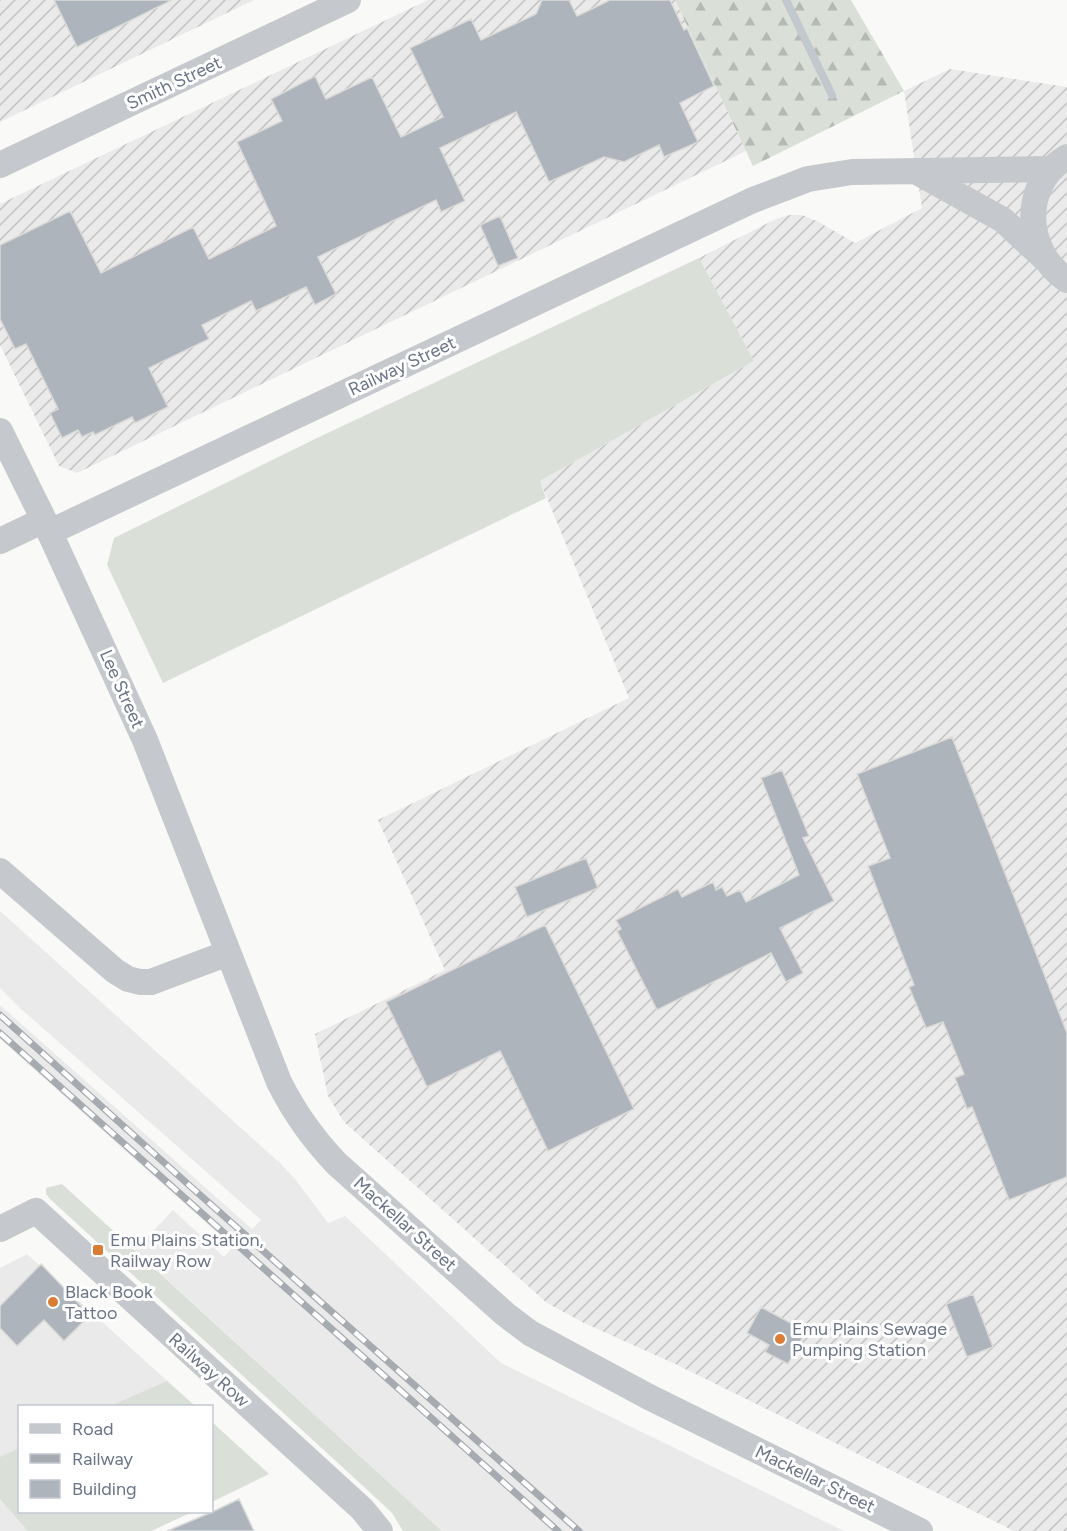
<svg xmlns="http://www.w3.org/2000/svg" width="1067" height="1531" viewBox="0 0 1067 1531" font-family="Figtree,sans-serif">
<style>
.built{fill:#eaeaea}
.industrial{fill:url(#industrial-furrows)}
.grass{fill:#dae0d8}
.forest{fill:url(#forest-firs)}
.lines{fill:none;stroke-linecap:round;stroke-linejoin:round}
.stream{stroke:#c1c8ce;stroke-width:8}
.building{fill:#aeb4bb;stroke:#dadbd9;stroke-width:1.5}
.minor{stroke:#c5c8cc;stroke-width:26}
.rail-casing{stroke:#a6aab1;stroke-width:7}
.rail{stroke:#fff;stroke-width:4.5;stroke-dasharray:14;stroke-linecap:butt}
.poi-dot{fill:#d97c36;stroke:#fff;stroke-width:2}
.labels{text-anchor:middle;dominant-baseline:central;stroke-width:6;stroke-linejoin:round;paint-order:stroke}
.street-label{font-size:18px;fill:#6a7486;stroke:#fff}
.poi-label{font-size:18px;fill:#6a7486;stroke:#fff;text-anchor:start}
</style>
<defs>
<pattern id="industrial-furrows" width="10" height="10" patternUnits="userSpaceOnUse" patternTransform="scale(1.5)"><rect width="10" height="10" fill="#eaeaea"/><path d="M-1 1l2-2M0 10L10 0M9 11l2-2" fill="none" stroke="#c2c2c3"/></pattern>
<pattern id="forest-firs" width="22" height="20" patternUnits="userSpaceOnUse" patternTransform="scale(1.5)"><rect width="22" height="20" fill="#dae0d8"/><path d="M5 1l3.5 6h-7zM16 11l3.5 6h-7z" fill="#b5bab5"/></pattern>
</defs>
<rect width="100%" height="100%" fill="#f9f9f7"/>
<!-- built -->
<path class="built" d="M0 911 281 1164 295 1179 328 1223 345 1216 501 1363 844 1531H442L135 1250 173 1210 224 1257 233 1247 0 1039V1005L252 1229 261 1220 20 1008 0 988Z
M27 1254 195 1406H20V1512H192L151 1531H0V1268Z"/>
<!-- industrial -->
<path class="industrial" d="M0 0H254L0 122Z
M428 0H675L746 151 77 473 59 466 0 345V204Z
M950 69 1067 87V1531H1014L673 1363 584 1323 547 1303 344 1122 328 1096 315 1034 445 970 378 820 629 698 540 481 754 361 699 258 778 218 790 215H802L817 221 855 243 922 208 904 91Z"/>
<!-- grass -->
<path class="grass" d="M699 258 754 361 540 481 546 498 163 683 107 565 114 538 317 438Z
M62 1184 442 1531H403L392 1513 375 1497 50 1199 46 1194V1188Z
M167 1381 195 1406H110Z
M212 1422 269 1474 212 1502Z
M19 1448 20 1512H192L151 1531H28L0 1499V1457Z"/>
<!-- forest -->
<path class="forest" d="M675 0H851L904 91 753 166Z"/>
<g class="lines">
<!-- stream -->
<path class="stream" d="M786 0 832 95"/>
</g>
<!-- building -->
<path class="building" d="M54 0H172L77 47Z
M542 0H569L577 16 610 0H670L684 30 687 28 714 86 680 103 698 142 664 157 659 145 624 162 604 157 549 182 516 112 440 148 465 201 441 212 436 200 318 257 336 294 315 305 306 287 256 311 251 301 202 325 209 339 149 368 168 407 135 423 132 417 95 435 93 432 82 437 78 430 62 438 50 413 58 409 26 344 15 349 0 319V245L70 211 101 273 193 227 209 259 276 226 237 142 282 121 271 99 315 76 326 99 372 77 401 137 443 117 410 48 471 19 481 40 536 14Z
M500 216 518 258 498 266 480 225Z
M952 737 1067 1033V1177L1009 1200 972 1107 967 1109 955 1078 964 1074 943 1022 926 1028 909 987 914 985 868 866 890 858 857 774Z
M782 770 809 836 803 838 834 901 780 928 803 973 786 982 771 953 657 1010 617 931 621 929 616 920 678 889 682 897 713 882 716 890 722 887 727 896 740 890 746 902 799 875 761 778Z
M586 858 598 888 527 917 515 887Z
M545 925 634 1109 548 1151 500 1051 427 1087 386 1002Z
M41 1264 90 1315 64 1341 44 1320 17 1346 0 1328V1306Z
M973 1294 993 1347 967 1357 946 1304Z
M761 1307 806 1331 788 1364 765 1352 769 1345 747 1333Z
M239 1499 254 1531H167L212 1512Z"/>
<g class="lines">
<!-- minor -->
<path class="minor" d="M1067 157C1020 184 1024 252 1067 280
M0 165 348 0
M915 171 1003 220 1043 257
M0 431 44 520 145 740 279 1082C295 1114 312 1138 337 1164L505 1314 530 1333 649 1397 920 1531
M50 532 753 200 808 179 852 172 1052 169
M0 541 44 520
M0 871 115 971 128 979 140 982H151L228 953
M0 1229 36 1211 362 1509 380 1531"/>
<defs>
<path id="rail" d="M0 1015 190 1186 579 1531
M0 1033 558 1531"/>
</defs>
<!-- rail casing -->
<use href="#rail" class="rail-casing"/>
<!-- rail -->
<use href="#rail" class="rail"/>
</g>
<!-- markers -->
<g class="poi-dot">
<rect x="92" y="1244" width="12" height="12" rx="3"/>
<circle cx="53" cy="1302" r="6"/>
<circle cx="780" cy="1339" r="6"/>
</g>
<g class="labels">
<!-- street labels -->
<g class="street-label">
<text transform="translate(174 83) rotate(-25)">Smith Street</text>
<text transform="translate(402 366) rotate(-25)">Railway Street</text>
<text transform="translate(122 689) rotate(66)">Lee Street</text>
<text transform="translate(405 1224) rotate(42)">Mackellar Street</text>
<text transform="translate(209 1370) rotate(42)">Railway Row</text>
<text transform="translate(815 1479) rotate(26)">Mackellar Street</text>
</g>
<!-- poi labels -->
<g class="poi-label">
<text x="110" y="1240">Emu Plains Station,<tspan x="110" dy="21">Railway Row</tspan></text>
<text x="65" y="1292">Black Book<tspan x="65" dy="21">Tattoo</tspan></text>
<text x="792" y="1329">Emu Plains Sewage<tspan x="792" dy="21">Pumping Station</tspan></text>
</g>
</g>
<!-- legend -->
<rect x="18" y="1405" width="195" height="108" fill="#ffffff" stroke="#c3c7cf" stroke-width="1.5"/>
<rect x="30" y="1424" width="30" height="9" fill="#c5c8cc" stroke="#c3c7cf" stroke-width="1.5"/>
<text x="72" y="1435" font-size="18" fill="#6a7486">Road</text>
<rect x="30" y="1454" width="30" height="9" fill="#a6aab1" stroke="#c3c7cf" stroke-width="1.5"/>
<text x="72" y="1465" font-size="18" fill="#6a7486">Railway</text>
<rect x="30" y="1480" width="30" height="18" fill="#aeb4bb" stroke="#c3c7cf" stroke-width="1.5"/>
<text x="72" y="1495" font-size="18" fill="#6a7486">Building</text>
</svg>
